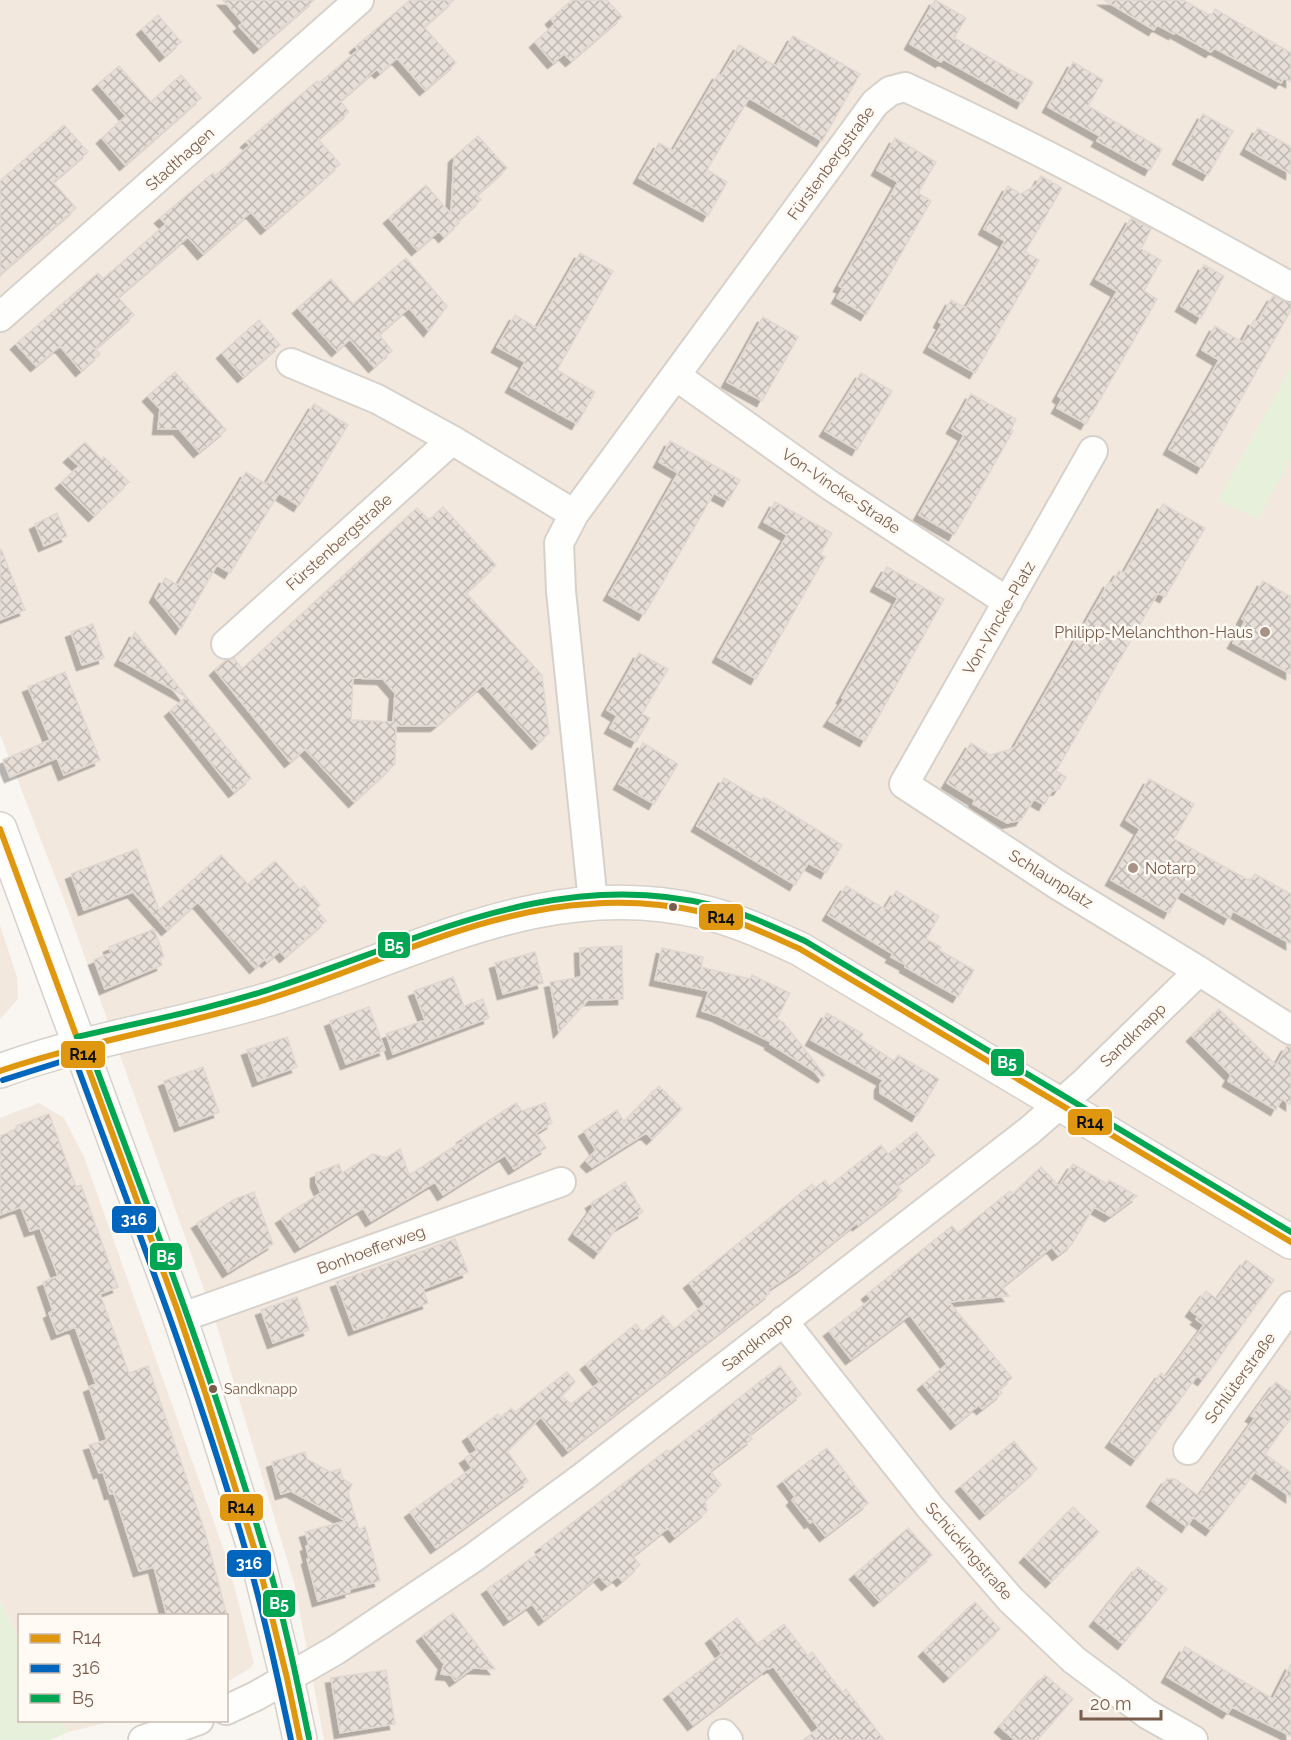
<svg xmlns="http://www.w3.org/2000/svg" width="1291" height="1740" viewBox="0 0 1291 1740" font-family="Raleway,sans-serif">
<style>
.residential{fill:#f2e8de}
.green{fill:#e7f0db}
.building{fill:url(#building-cross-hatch);stroke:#e2d8d2;stroke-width:1.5;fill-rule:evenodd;filter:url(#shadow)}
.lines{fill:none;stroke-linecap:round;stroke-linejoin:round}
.minor-casing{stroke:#d7d1cb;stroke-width:32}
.tertiary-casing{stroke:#d7d1cb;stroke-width:36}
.minor{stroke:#fefefd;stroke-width:28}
.tertiary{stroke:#fefefd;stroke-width:33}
.bus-1-casing{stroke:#fffaf3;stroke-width:10}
.bus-2-casing{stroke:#fffaf3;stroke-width:10}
.bus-3-casing{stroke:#fffaf3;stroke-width:10}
.bus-1{stroke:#de970f;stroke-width:6}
.bus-2{stroke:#0065bd;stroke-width:6}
.bus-3{stroke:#00a651;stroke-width:6}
.poi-dot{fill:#a69286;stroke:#fffaf3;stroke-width:2}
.bus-dot{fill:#7a5c4d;stroke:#fffaf3;stroke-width:2}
.labels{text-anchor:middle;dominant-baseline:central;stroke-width:5;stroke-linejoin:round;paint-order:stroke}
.bus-label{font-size:14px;fill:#7a5c4d;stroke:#fffaf3;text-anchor:start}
.street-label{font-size:16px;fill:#7a5c4d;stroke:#fffaf3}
.poi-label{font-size:16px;fill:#7a5c4d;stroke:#fffaf3;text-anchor:end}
.line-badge{stroke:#fffaf3;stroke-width:2}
.badge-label{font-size:16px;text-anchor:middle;font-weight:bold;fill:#fff}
.pale-badge-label{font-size:16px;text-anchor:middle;font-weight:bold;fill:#111}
</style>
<defs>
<pattern id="building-cross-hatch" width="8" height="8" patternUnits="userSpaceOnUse" patternTransform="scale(1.5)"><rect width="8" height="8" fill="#e6ded7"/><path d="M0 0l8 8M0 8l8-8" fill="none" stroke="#bfb7b1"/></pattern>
<filter id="shadow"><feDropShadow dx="-5.5" dy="5.5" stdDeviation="0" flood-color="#0004"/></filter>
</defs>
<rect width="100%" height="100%" fill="#f9f5f0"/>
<!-- residential -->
<path class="residential" d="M0 0H1291V1740H324L295 1586 217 1326 68 910 0 734Z
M0 925 17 977 18 999 0 1019Z
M39 1103 64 1118 84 1157 227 1559 254 1663 249 1669 227 1682 226 1616H20L19 1638 0 1601V1118Z
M62 1721H114L68 1732Z"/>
<!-- green -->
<path class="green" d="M1291 367V459L1258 519 1218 500Z
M0 1601 19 1638 20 1720 62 1721 68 1732 50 1740H0Z"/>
<!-- building -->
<path class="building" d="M223 0H314L259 48 239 26 243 23Z
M410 0H454L424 27 456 63 425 90 397 58 380 73 377 69 340 101 349 112 318 139 340 164 311 190 266 229 251 212 203 254 188 237 118 297 134 315 95 349 100 354 81 371 60 346 36 366 16 344 98 273 103 279 166 224 160 218 174 206 213 173 215 176 250 145 246 142 317 81 319 83 358 50 355 47Z
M572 0H607L622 17 571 61 564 54 553 63 535 42 555 24 551 19Z
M935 0 966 18 954 38 1033 82 1022 103 943 59 941 62 910 44Z
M1104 0H1183L1211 16 1215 9 1291 53V82L1284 78 1281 83 1214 48 1211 52 1175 32 1174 34 1157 25 1154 30Z
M158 15 181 42 165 56 142 29Z
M793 36 860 74 822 141 749 98 707 170 727 182 708 216 639 178 659 143 673 151 718 74 721 76 739 45 776 66Z
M1073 62 1103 80 1088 106 1162 149 1150 170 1097 141 1100 136 1048 107Z
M119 66 151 102 181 75 201 98 125 165 102 138 126 116 98 84Z
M1203 114 1233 131 1208 175 1178 159Z
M64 125 88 152 53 182 76 208 0 274V181Z
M1258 128 1291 147V174L1246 149Z
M478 136 507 168 477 195 481 200 457 221 459 223 444 237 439 231 417 250 389 218 426 185 451 214 454 157Z
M895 138 936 162 918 193 931 201 866 315 837 298 843 288 839 286 898 182 877 170Z
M1041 176 1062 188 1025 252 1039 260 975 373 929 347 942 324 939 322 951 300 966 308 1005 241 984 229 1008 186 1021 194 1036 185Z
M1131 218 1151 229 1141 249 1161 260 1144 291 1157 299 1086 424 1057 408 1062 399 1058 396 1117 291 1096 279Z
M580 253 613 271 557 370 595 392 577 424 511 387 525 362 497 347 515 315 537 328Z
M406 258 447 306 429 331 409 308 379 334 392 351 374 367 350 339 337 351 298 308 331 279 353 304Z
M1204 265 1224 276 1201 318 1181 306Z
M1273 296 1291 303V310L1202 468 1169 449 1219 360 1202 350 1215 326 1242 342 1254 320 1257 322Z
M763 317 798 337 762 401 727 382Z
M259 320 280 345 243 377 222 353Z
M175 372 226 430 199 452 179 429H158L160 409 148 396Z
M861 373 892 391 857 450 825 431Z
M971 394 1016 419 1011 430 1013 431 954 535 919 515 964 435 952 428Z
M314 404 348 425 299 506 279 493 230 573 217 565 181 629 155 597 165 578 178 585 246 472 266 484Z
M670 441 740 480 728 501 714 493 644 615 609 595 678 473 659 462Z
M85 442 101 459 104 457 129 482 94 516 61 483 79 466 69 457Z
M775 502 832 533 820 554 825 557 756 679 718 657 787 535 764 522Z
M1163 504 1205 528 1165 597 1158 593 1056 771 1066 777 1059 789 1052 791 1044 805 1034 799 1021 820 1007 823 973 804 975 800 947 783 971 743 990 755 1014 748 1109 582 1111 584 1119 571 1124 573Z
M443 507 496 565 466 593 542 675 549 733 537 744 483 685 436 726H396L395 764 354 802 305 749 290 762 215 670 226 660 234 658 242 669 417 508 429 520ZM353 678 383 679 395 693 393 722 351 720Z
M57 513 67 536 44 546 35 524Z
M1 549 25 610 0 620V550Z
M887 567 944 599 865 741 829 721 844 699 842 698 898 598 876 586Z
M1263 581 1291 597V674L1233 643 1245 621 1242 619Z
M93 624 104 658 82 665 71 632Z
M135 632 251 778 234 792 170 711 186 697 120 660Z
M639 653 668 669 642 714 650 718 636 742 610 728 617 716 607 710Z
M65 672 100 760 64 775 57 758 10 777 3 760 50 740 28 687Z
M643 743 678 764 654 804 619 784Z
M724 778 762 800 764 797 842 845 826 873 808 863 795 885 697 826Z
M1149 779 1194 804 1174 839 1250 881 1255 874 1291 894V944L1233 911 1229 919 1181 891 1169 913 1111 880 1140 829 1126 820Z
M137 849 159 910 221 855 248 884 275 861 300 889 304 886 320 905 316 909 326 921 285 957 280 951 267 962 265 959 255 968 198 902 167 930 133 892 84 910 71 874Z
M846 886 885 909 896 891 939 916 926 939 941 947 939 950 974 970 958 997 905 967 906 965 891 957 893 954 828 915Z
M154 929 164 957 160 958 162 965 105 989 94 960 111 953 109 947Z
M622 946 623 999 588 1000 559 1032 550 982 581 977 580 948Z
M662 948 703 957 701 967 750 979 752 975 790 993 777 1019 783 1022 825 1075 823 1077 770 1044 771 1042 718 1016 702 1011 709 991 655 980Z
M535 952 543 983 503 994 495 963Z
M453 977 464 1006 483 999 489 1018 393 1054 386 1034 425 1020 414 991Z
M369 1007 385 1050 346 1064 330 1021Z
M1219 1009 1276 1065 1287 1046H1291V1105L1282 1099 1276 1110 1228 1081 1231 1075 1192 1036Z
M827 1013 863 1034 860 1039 894 1061 898 1055 939 1079 917 1116 880 1093V1085L883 1080 811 1040Z
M287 1037 297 1067 258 1081 247 1050Z
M203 1067 219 1112 180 1126 164 1081Z
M659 1086 682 1109 652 1139 646 1133 592 1167 586 1161 596 1150 584 1131 617 1110 624 1122Z
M516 1103 522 1111 545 1103 552 1123 536 1133 546 1148 514 1169 505 1155 443 1195 435 1182 371 1221 363 1208 300 1247 281 1218 321 1193 316 1182V1173L339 1164 342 1173 373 1154 386 1158 400 1149 409 1175 463 1141 462 1138Z
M49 1114 76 1187 81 1185 118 1287 100 1294 129 1373 148 1366 205 1532 227 1616H167L154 1567 139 1571 114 1493 110 1494 103 1472 99 1473 89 1445 107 1440 89 1387 96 1384 75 1327 57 1334 49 1313 53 1311 43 1282 58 1276 40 1228 30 1231 21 1207 0 1215V1136L17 1129 16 1126Z
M916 1132 935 1155 897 1185 902 1191 858 1225 857 1223 801 1268 768 1290 770 1293 568 1451 541 1417 507 1451 528 1481 436 1548 410 1512 472 1468 465 1458 477 1450 468 1436 498 1414 502 1418 511 1408 515 1412 567 1372 575 1382 561 1396 571 1404 600 1382 586 1364 636 1324 642 1332 663 1315 674 1329 705 1304 689 1283 812 1184 815 1188 825 1180 829 1186 881 1145 888 1154Z
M1073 1164 1107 1184 1109 1180 1137 1196 1110 1216 1094 1207 1072 1244 1058 1255 1052 1247 1002 1287 1009 1296 949 1302 1012 1378 999 1389 1002 1393 982 1409 979 1405 956 1424 923 1384 947 1364 910 1315 851 1359 829 1331 871 1299 867 1294 952 1226 958 1233 1010 1191 1013 1194 1041 1167 1059 1186Z
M625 1182 643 1212 616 1228 599 1253 574 1234 593 1207 591 1203Z
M254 1192 273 1244 228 1272 197 1223 235 1199Z
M455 1239 468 1272 423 1289 428 1303 354 1330 336 1282Z
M1246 1260 1274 1280 1203 1380 1197 1376 1136 1460 1111 1442 1161 1373 1166 1377 1204 1325 1196 1319 1199 1317 1191 1311 1206 1291 1217 1299Z
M297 1297 309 1330 273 1343 261 1310Z
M780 1366 801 1394 749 1435 752 1439 710 1471 721 1485 705 1501 707 1511 675 1537 668 1528 633 1556 640 1565 622 1581 618 1576 607 1585 599 1576 544 1620 532 1604 509 1620 487 1589 543 1550 541 1547 667 1450 669 1452 706 1424Z
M1276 1382 1291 1393V1418L1265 1454 1291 1473V1497L1255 1472 1211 1530 1193 1517 1187 1527 1152 1501 1167 1479H1175L1199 1496 1255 1418 1251 1416Z
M1014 1441 1037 1469 985 1514 961 1486Z
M827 1448 868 1503 825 1536 813 1521 810 1523 792 1500 795 1497 783 1481Z
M305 1452 307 1459 330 1472 340 1469 343 1479 352 1484 348 1493 359 1530 365 1526 380 1581 350 1589V1592L318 1601 307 1559 309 1558 306 1546 309 1545 305 1532 346 1521 291 1491 281 1494 272 1462Z
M1073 1507 1099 1532 1051 1582 1025 1557Z
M908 1528 932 1555 879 1601 855 1574Z
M1138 1567 1167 1589 1123 1644 1095 1621Z
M975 1602 1000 1629 949 1677 924 1651Z
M453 1613 495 1669 473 1668 455 1681 451 1675 441 1674 444 1664 422 1636Z
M737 1618 757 1644 784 1624 808 1656 812 1652 842 1692 846 1689 884 1740H803L819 1728 773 1666 769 1669 768 1668 693 1725 669 1694 722 1654 711 1638Z
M1185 1647 1273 1699 1291 1664V1736L1232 1707 1228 1713 1167 1677Z
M386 1670 395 1724 340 1733 331 1678Z
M1045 1675 1073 1699 1037 1740H1015L1000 1727Z"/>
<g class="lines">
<defs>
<path id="minor" d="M0 317 359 0
M291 363 377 399 452 440 574 514
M676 376 831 486 1008 602
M1093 451 904 784 1058 885 1199 971 1291 1030
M226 644 452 440
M593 902 561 591 559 543 574 514 875 103 890 91 905 87C1037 147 1164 216 1291 287
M180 1318 561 1182
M783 1321 930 1507 1011 1600 1074 1660 1147 1714 1193 1740
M1188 1450 1291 1306
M226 1710 256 1696 336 1650 473 1558 583 1477 1029 1131 1084 1083 1199 971
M723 1734 728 1740
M143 1740 199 1720"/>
<path id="tertiary" d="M0 829 177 1309 205 1392 257 1557 287 1678 300 1740
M0 1071C87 1039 178 1026 266 1000 414 956 544 874 703 912 737 920 769 935 800 949L1291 1242"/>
</defs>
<!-- minor casing -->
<use href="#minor" class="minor-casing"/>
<!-- tertiary casing -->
<use href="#tertiary" class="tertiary-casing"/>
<!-- minor -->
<use href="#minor" class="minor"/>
<!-- tertiary -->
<use href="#tertiary" class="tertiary"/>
<defs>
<path id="bus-1" d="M0 829 177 1309 205 1392 257 1557 287 1678 300 1740
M0 1071C88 1041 180 1027 268 999 371 967 481 910 589 904 627 901 665 904 702 912 736 919 769 935 800 949L1291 1242"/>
<path id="bus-2" d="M71 1049C133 1218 199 1386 248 1559 265 1618 278 1679 291 1740
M3 1080 82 1055"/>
<path id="bus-3" d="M77 1037C146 1021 216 1008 283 985 426 937 561 866 716 906 747 914 776 928 805 941L1291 1232
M87 1043C150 1212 214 1380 265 1553 283 1613 296 1676 309 1738"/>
</defs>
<!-- bus-1 casing -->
<use href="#bus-1" class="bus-1-casing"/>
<!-- bus-2 casing -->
<use href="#bus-2" class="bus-2-casing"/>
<!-- bus-3 casing -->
<use href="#bus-3" class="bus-3-casing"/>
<!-- bus-1 -->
<use href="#bus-1" class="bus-1"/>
<!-- bus-2 -->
<use href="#bus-2" class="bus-2"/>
<!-- bus-3 -->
<use href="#bus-3" class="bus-3"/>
</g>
<!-- markers -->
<g class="poi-dot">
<circle cx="1265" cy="632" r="6"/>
<circle cx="1133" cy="868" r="6"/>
</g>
<g class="bus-dot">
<circle cx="673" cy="907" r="5"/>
<circle cx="213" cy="1389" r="5"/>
</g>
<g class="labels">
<!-- bus labels -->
<g class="bus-label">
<text x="224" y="1389">Sandknapp</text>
</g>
<!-- street labels -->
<g class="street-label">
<text transform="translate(180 159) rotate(-42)">Stadthagen</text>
<text transform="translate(831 163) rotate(-54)">Fürstenbergstraße</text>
<text transform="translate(841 491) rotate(34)">Von-Vincke-Straße</text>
<text transform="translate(339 542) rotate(-42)">Fürstenbergstraße</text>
<text transform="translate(999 618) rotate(-60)">Von-Vincke-Platz</text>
<text transform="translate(1051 879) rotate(32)">Schlaunplatz</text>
<text transform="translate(1133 1035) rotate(-44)">Sandknapp</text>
<text transform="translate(371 1250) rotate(-20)">Bonhoefferweg</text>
<text transform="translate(757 1342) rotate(-38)">Sandknapp</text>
<text transform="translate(1240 1378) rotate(-54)">Schlüterstraße</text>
<text transform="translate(969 1551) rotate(49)">Schückingstraße</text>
</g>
<!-- poi labels -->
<g class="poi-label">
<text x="1253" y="632">Philipp-Melanchthon-Haus</text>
<text x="1145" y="868" text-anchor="start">Notarp</text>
</g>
</g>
<g class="line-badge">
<rect x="698" y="903" width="46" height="28" rx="6" fill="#de970f"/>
<rect x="377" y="931" width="34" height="28" rx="6" fill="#00a651"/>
<rect x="60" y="1040" width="46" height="29" rx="6" fill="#de970f"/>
<rect x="990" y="1048" width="35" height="29" rx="6" fill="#00a651"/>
<rect x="1067" y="1108" width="46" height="28" rx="6" fill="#de970f"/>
<rect x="111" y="1205" width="46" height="29" rx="6" fill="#0065bd"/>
<rect x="149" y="1242" width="34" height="29" rx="6" fill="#00a651"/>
<rect x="219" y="1493" width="45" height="29" rx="6" fill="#de970f"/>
<rect x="226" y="1549" width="46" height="29" rx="6" fill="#0065bd"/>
<rect x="262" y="1589" width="34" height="29" rx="6" fill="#00a651"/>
</g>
<g class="badge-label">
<text x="394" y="951">B5</text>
<text x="1007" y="1068">B5</text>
<text x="134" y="1225">316</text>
<text x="166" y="1262">B5</text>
<text x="249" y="1569">316</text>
<text x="279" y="1609">B5</text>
</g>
<g class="pale-badge-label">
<text x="721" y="923">R14</text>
<text x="83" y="1060">R14</text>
<text x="1090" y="1128">R14</text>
<text x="241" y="1513">R14</text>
</g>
<!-- legend -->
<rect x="18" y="1614" width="210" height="108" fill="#fffaf3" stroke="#cabbb1" stroke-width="1.5"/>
<rect x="30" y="1634" width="30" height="9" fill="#de970f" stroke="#cabbb1" stroke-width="1.5"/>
<text x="72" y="1644" font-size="18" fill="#7a5c4d">R14</text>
<rect x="30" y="1664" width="30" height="9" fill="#0065bd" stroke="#cabbb1" stroke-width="1.5"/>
<text x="72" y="1674" font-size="18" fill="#7a5c4d">316</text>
<rect x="30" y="1694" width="30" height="9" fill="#00a651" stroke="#cabbb1" stroke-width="1.5"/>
<text x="72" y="1704" font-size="18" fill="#7a5c4d">B5</text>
<!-- scale -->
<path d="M1081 1710v9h80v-9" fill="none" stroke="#7a5c4d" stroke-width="3"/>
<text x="1090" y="1710" font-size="18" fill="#7a5c4d" stroke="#fffaf3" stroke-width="4.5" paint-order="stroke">20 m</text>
</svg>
